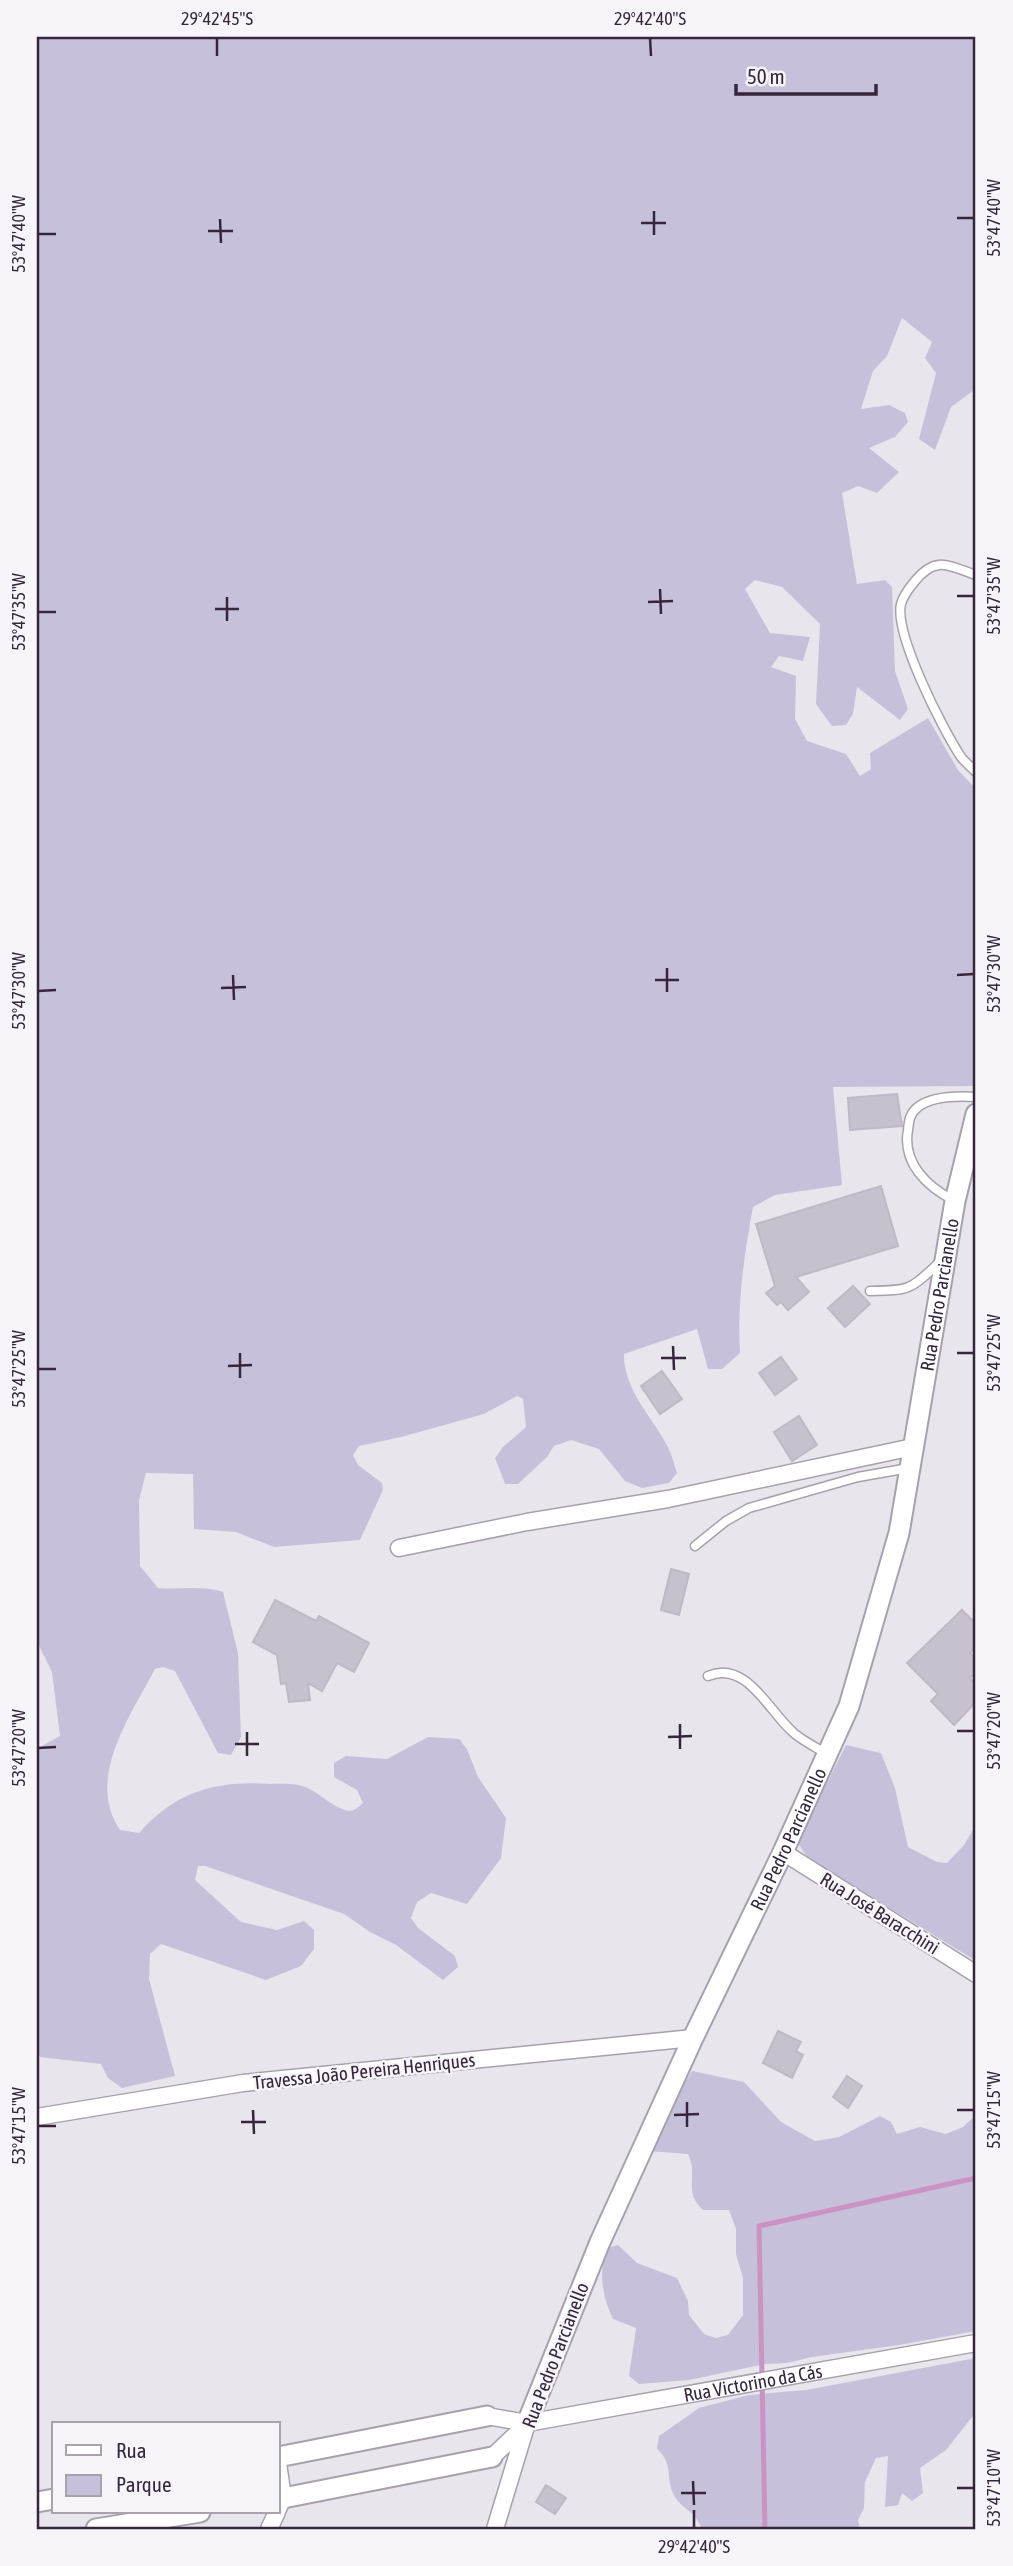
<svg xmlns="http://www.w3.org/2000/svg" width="1013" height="2566" viewBox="0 0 1013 2566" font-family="'Asap Condensed',sans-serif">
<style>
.green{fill:#c7c0db}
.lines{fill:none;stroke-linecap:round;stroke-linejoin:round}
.stream{stroke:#cb93c3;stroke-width:5}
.building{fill:#c7c1cd;stroke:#bfb8c5;stroke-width:2}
.service-casing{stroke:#a8a0ad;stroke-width:11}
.minor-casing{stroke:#a8a0ad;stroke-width:19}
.tertiary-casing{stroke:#a8a0ad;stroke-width:23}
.service{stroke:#fff;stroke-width:8}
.minor{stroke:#fff;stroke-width:16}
.tertiary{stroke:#fff;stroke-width:19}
.ticks{fill:none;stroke:#35263c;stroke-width:2.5}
.labels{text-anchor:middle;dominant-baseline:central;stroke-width:5;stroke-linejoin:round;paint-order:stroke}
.street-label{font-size:19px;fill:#35263c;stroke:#f7f5f9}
.neatline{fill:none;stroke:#35263c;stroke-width:2.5}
.ticks-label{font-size:18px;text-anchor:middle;fill:#35263c}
</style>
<rect width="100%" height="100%" fill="#e9e5ec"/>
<!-- green -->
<path class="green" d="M37 37H976V392L973 391 951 407 935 450 919 439 936 373 925 358 932 342 902 318 887 356 873 371 861 409 889 405 905 413 908 422 895 437 869 448 899 472 877 493 858 486 842 493 857 584 885 580 892 587 895 671 908 709 900 720 857 687 853 714 846 725 832 726 816 704 820 624 782 587 755 580 745 589 770 633 810 637 803 661 779 656 771 667 796 676 795 719 807 741 846 754 860 776 871 769 870 753 928 718 958 770 976 789V1073L973 1086 833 1087 842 1185 775 1195 753 1207C744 1256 737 1303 740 1353L722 1369H708L697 1329 624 1354C623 1389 653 1418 668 1447 672 1455 674 1465 677 1473L669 1483 642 1488 625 1481 599 1449 571 1440 554 1446 547 1457 518 1484H505L495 1458 503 1447 526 1427 523 1399 517 1396 484 1414 401 1437 359 1446 353 1455 358 1465 382 1483 383 1490 360 1540 274 1547 236 1532 194 1529 193 1474 146 1473 139 1500 140 1566 158 1588C180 1590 203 1585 223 1592L238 1653 241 1737 231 1755 218 1753 175 1671 163 1667 155 1669C131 1715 85 1779 120 1830L139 1833C175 1792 216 1780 270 1784 280 1784 292 1783 302 1786 317 1790 329 1805 345 1810 353 1813 357 1808 363 1803L357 1790 334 1777V1763L346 1756 387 1759 428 1737 459 1739 467 1749 478 1777 506 1818 501 1858 467 1904 431 1893 417 1902 411 1918 418 1928 455 1956 458 1967 443 1980 396 1945 370 1932 344 1914 205 1866H198L195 1880 241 1922 277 1930 304 1921 314 1930V1949L301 1966 266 1980 161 1944 150 1954 149 1979 175 2076 122 2088 108 2078 101 2064 40 2057 37 2050V1749L60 1736 52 1672 39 1646 37 1635Z
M846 1745 881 1753 895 1788 908 1847 937 1862 947 1863 964 1845 976 1825V1961L808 1858 797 1842Z
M692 2071 744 2082 781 2122 815 2141 839 2137 880 2116 891 2122 897 2134 920 2127 946 2134 963 2127 976 2115V2331L899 2345 812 2357 787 2363 765 2364 689 2380 639 2384 629 2376 636 2328 613 2319C602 2296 598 2272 607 2248L618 2245 637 2263 677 2278 688 2301 689 2315 704 2334 716 2338 728 2335 743 2315V2278L736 2254V2229L729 2210H703C682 2190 699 2177 688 2154L648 2151 658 2124Z
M976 2358V2412L946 2450 920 2468 923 2493 912 2501 902 2493 898 2505 885 2507 888 2456 876 2458 865 2482 864 2508 858 2520 860 2529H702C695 2510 681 2509 674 2495 665 2478 674 2464 657 2449L659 2436 699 2408 749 2395 806 2390Z"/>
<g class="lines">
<!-- stream -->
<path class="stream" d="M765 2529 759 2226 976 2178"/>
</g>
<!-- building -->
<path class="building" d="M897 1094 902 1126 850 1130 848 1098Z
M881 1186 898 1246 796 1277 809 1292 788 1310 781 1302 777 1305 766 1293 775 1286 756 1224Z
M853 1286 870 1304 845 1327 828 1308Z
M781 1357 797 1379 775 1395 759 1373Z
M662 1371 682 1399 660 1414 641 1386Z
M799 1416 817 1445 792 1461 774 1432Z
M671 1569 689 1574 679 1615 661 1610Z
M275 1600 316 1621 319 1616 369 1643 354 1672 337 1663 322 1691 308 1683 310 1700 289 1702 286 1683 281 1684 277 1655 253 1642Z
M962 1610 976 1624V1647L970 1653 976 1660V1671L970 1678 976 1685V1702L954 1725 931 1701 938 1694 907 1663Z
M778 2031 801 2042 796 2051 803 2055 792 2078 763 2063Z
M847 2076 862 2086 848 2108 833 2097Z
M546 2485 566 2498 555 2514 536 2502Z"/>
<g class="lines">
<defs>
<path id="service" d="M976 575C949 566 936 555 915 581 910 587 903 596 901 604 894 634 943 730 961 757 965 762 971 767 976 772
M955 1201C927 1187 902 1163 908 1130 909 1120 910 1113 918 1107 932 1096 959 1096 976 1097
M870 1291C913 1290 909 1290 941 1261
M695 1546 726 1521 749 1508 858 1477 909 1468
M708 1676C747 1659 770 1714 795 1734 805 1742 817 1748 827 1754"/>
<g id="minor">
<path d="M399 1548 527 1522 668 1499 913 1447"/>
<path d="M783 1852 976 1974"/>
<path d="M37 2117 243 2083 693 2038"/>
<path id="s1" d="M487 2416 527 2423 976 2343"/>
<path d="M492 2457 526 2425"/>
<path d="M278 2463 283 2498 278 2509"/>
<path d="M269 2529 277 2512"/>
<path d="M495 2529 527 2423"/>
</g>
<g id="tertiary">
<path id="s2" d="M527 2423 600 2242 693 2038 783 1852 849 1706 899 1533 955 1201 976 1114"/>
<path d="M278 2457 487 2416"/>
<path d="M278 2499 492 2457"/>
<path d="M37 2502 54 2499"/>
<path d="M96 2529 200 2512"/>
</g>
</defs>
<!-- service casing -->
<use href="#service" class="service-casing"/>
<!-- minor casing -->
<use href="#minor" class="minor-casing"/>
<!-- tertiary casing -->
<use href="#tertiary" class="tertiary-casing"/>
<!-- service -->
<use href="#service" class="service"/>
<!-- minor -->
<use href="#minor" class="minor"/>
<!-- tertiary -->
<use href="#tertiary" class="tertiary"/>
</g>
<!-- ticks -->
<path class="ticks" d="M217 38V56M650 38 651 56M654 211V235M957 218H974M220 219 221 243M641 223H666M208 231H233M38 234H56M660 589 661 614M957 596H974M227 597V621M648 602 673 601M215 609H239M38 612H56M667 968V992M233 975 234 1000M957 975 974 974M655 980H679M221 988 246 987M38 991 56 990M673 1346 674 1370M240 1353V1378M957 1353H974M661 1358H686M228 1366 252 1365M38 1369H56M680 1724V1749M957 1731H974M247 1732V1756M668 1737 692 1736M235 1744H259M38 1748 56 1747M687 2102V2127M253 2110 254 2134M957 2110H974M674 2115 699 2114M241 2122H266M38 2126H56M693 2481 694 2505M957 2488H974M681 2493H706M694 2510V2528"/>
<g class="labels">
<!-- street labels -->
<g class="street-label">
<text stroke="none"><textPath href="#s2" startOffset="1208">Rua Pedro Parcianello</textPath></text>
<text stroke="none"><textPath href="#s2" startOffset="640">Rua Pedro Parcianello</textPath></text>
<text transform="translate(880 1913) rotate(32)">Rua José Baracchini</text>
<text transform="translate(364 2071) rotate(-6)">Travessa João Pereira Henriques</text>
<text transform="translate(555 2355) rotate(-69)">Rua Pedro Parcianello</text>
<text stroke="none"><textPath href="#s1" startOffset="270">Rua Victorino da Cás</textPath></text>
</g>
</g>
<!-- border -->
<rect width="1013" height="2566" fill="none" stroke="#f7f5f9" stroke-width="77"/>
<!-- legend -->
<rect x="52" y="2422" width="228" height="91" fill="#f7f5f9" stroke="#a9a2ad" stroke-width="2"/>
<rect x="66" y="2445" width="35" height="10" fill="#ffffff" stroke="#a9a2ad" stroke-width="2"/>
<text x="116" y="2458" font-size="21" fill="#35263c">Rua</text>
<rect x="66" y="2475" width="35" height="21" fill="#c7c0db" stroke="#a9a2ad" stroke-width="2"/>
<text x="116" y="2492" font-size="21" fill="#35263c">Parque</text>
<!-- scale -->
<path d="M736 84v10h140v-10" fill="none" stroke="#35263c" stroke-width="3.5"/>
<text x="747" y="84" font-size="21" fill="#35263c" stroke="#f7f5f9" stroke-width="5" paint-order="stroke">50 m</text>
<rect x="38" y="38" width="936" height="2490" class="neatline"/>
<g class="ticks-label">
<text x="217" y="25">29°42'45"S</text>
<text x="650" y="25">29°42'40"S</text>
<text transform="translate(994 218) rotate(-90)" y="6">53°47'40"W</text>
<text transform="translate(19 234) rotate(-90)" y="6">53°47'40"W</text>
<text transform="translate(994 596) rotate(-90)" y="6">53°47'35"W</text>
<text transform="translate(19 612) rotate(-90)" y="6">53°47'35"W</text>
<text transform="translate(994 974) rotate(-90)" y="6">53°47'30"W</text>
<text transform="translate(19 991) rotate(-90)" y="6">53°47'30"W</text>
<text transform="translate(994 1353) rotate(-90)" y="6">53°47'25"W</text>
<text transform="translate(19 1369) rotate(-90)" y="6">53°47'25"W</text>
<text transform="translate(994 1731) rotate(-90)" y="6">53°47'20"W</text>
<text transform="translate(19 1748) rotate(-90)" y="6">53°47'20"W</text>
<text transform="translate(994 2110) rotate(-90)" y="6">53°47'15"W</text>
<text transform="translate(19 2126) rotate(-90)" y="6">53°47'15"W</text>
<text transform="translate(994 2488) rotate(-90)" y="6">53°47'10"W</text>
<text x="694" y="2553">29°42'40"S</text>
</g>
</svg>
